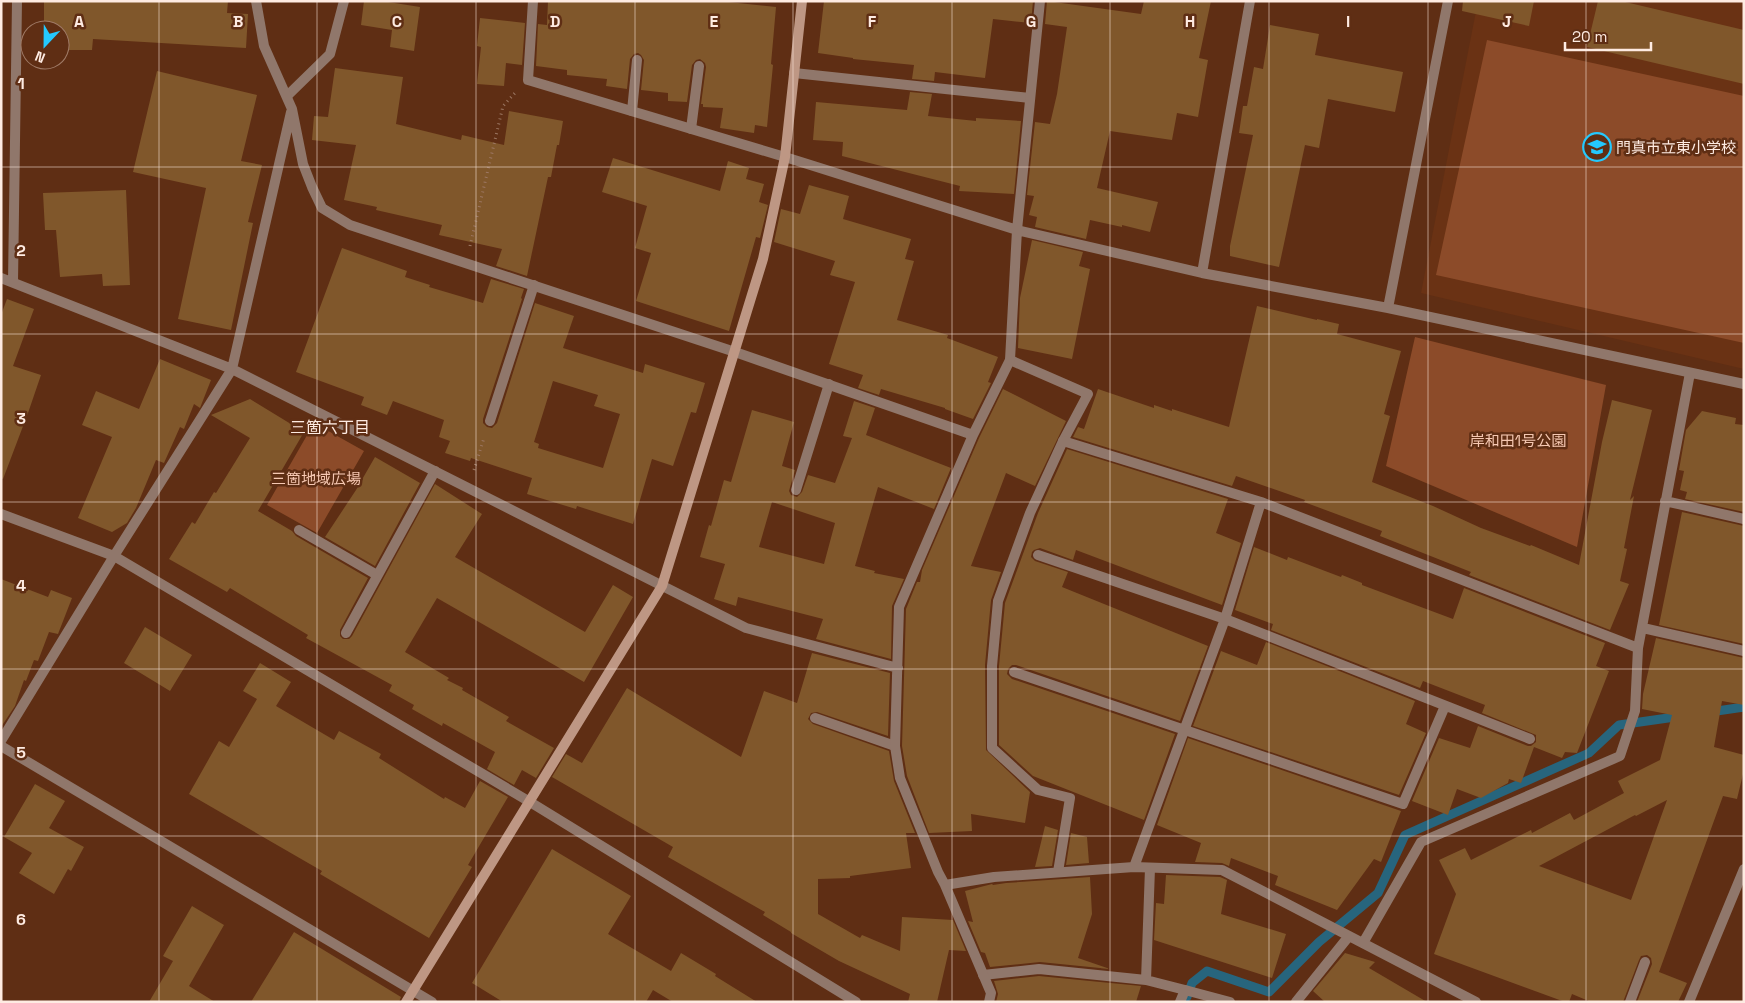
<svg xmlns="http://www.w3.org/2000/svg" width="1745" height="1003" viewBox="0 0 1745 1003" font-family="'Space Grotesk','Noto Sans JP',sans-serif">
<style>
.built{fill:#6a3214}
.green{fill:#8c4b29}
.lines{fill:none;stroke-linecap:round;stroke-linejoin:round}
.stream{stroke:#27657d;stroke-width:9}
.building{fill:#80572b;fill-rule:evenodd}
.path{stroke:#9c7763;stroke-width:3;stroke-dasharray:1 4;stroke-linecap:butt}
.lane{stroke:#90776b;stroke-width:10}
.street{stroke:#90776b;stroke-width:10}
.secondary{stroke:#be9784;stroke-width:10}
.grid{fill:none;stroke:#feebe2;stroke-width:1;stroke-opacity:0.55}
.labels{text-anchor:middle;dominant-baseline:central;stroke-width:5;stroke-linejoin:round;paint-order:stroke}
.poi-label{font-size:15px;fill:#feebe2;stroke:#5f2e14;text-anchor:start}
.park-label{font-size:15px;fill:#f6c8b2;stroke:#5f2e14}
.neighbourhood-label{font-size:16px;fill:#feebe2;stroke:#5f2e14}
.grid-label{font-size:16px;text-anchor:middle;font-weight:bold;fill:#feebe2;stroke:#5f2e14;stroke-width:5;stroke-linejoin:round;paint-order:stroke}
</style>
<rect width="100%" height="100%" fill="#5f2e14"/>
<!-- built -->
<path class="built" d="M1478 1H1744V369L1421 293Z"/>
<!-- green -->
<path class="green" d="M1487 40 1744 96V343L1436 275Z
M1415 337 1606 385 1577 547 1386 466Z
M314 423 364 451 317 533 267 505Z"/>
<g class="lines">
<!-- stream -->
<path class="stream" d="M1710 712 1744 707
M1187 997 1192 983 1207 971 1269 992 1319 942 1378 893 1405 835 1589 753 1619 725 1682 716"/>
</g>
<!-- building -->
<path class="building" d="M44 1H228L227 13 248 14 246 48 93 39 92 50H60V30H44Z
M364 1H382L420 7 414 51 390 47 392 30 361 25Z
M548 1H719L776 7 771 64 773 65 767 127 755 125 754 133 720 128 723 108 703 107V104H701L706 67 705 63 700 59 696 60 692 65 687 102 668 101V93L641 90 644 60 641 55 638 53 634 54 630 59 627 89 606 86 607 79 567 75V70L536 66 538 24 547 25Z
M824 1H1033L1031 23 993 19 985 78 935 72 934 81 912 79 914 65 853 59V58L818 53Z
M1047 1 1141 14 1144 1H1211L1199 58 1208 60 1198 117 1177 113 1172 140 1110 131 1097 188 1158 202 1150 232 1122 225V227L1090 220 1086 239 1035 227 1037 217 1029 215 1034 196 1027 195 1035 122 1050 124 1057 94 1067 27 1045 24Z
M1463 1H1534L1529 26 1462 11Z
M1598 1H1621L1744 30V84L1587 47Z
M480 18 525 23 522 65 506 63 504 86 477 84 481 47 477 46Z
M1270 25 1319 34 1315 55 1403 72 1395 112 1328 99 1319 148 1305 145 1279 267 1230 256V246L1253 135 1239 133 1243 106H1247L1254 67 1263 69Z
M335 68 403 77 396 124 461 140 462 135 504 145 509 111 563 121 559 145H557L551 177H548L527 276 496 266 502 249 439 235 442 225 376 210 377 207 344 200 356 145 312 140 314 116 328 117Z
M157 71 257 95 241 161 262 165 248 222 253 223 231 330 178 319 206 188 133 172Z
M910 92 932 94 928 116 976 121V118L1021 121 1014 194 959 191 960 186 842 156 843 142 813 140 816 102 907 110Z
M613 158 720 191 728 161 749 168 746 179 764 184 759 202 768 205 760 238 756 237 729 331 636 301 651 253 635 248 647 206 602 192Z
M809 185 849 196 843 219 911 239 905 259 914 261 897 320 948 335 947 338 998 357 988 382 991 383 973 419 945 409V408L881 389 879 395 858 388 863 375 829 364 855 282 830 275 835 261 774 242 781 209 800 214Z
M126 190 130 285 103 286 102 274 60 277 56 230H45L43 193Z
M1032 240 1083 252 1079 266 1090 269 1072 359 1018 348 1020 298Z
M342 248 407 271 405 277 430 285 429 287 483 303 491 279 524 289 521 298 522 299 483 419V423L487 427 492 428 497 423 535 303 574 316 563 348 643 373 645 364 705 383 696 413 691 412 673 466 652 459 633 524 577 506 576 509 527 494 532 478 471 458 470 461 445 453 450 441 439 437 444 420 393 401 387 415 361 405 364 397 296 372ZM553 381 598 395 594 406 620 414 603 468 538 448 539 444 534 442Z
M7 299 34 309 13 366 41 375 28 413 3 479 1 478V315Z
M1257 306 1317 320V319L1339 324 1337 334 1401 351 1384 414 1390 416 1372 482 1433 506 1481 528 1530 546 1531 545 1579 565 1602 442 1612 400 1652 410 1630 500 1634 496 1624 548 1627 549 1620 581 1629 584 1610 630 1469 575 1471 572 1380 536 1382 531 1304 502 1305 500 1236 476 1232 486 1073 437 1078 427 1084 429 1098 389 1154 408V405L1172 411V409L1229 427Z
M160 359 211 380 200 408 194 404 184 429 180 427 164 463 156 460 136 508 127 523 112 532 78 518 112 437 82 425 96 391 139 409Z
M1003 389 1066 421 1035 486 1006 473 971 566 1001 572 991 600 985 665 986 750 1030 792 1025 823 971 814 972 831 929 833 907 776 902 746 906 609 917 582H920L922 570 979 438Z
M250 399 304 432 258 511 292 531 296 536 368 578 340 630V636L343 639H349L352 636 435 484 482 514 455 557 585 632 613 585 633 597 584 682 437 598 405 652 449 678 447 680 463 688 462 690 509 717 506 721 554 748 536 778 522 770 514 785 487 769 495 752 443 723 442 726 412 709 414 705 389 691 392 685 306 638 308 635 230 588 227 592 169 559 192 522 195 524 214 492 216 493 250 438 211 415Z
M854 401 875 408 866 435 951 468 934 509 878 487 855 566 875 571 874 573 904 579 892 606 891 659 816 639 823 619 738 597 736 606 714 599 725 564 700 557 709 525 711 526 724 480 731 482 752 410 794 422 782 466 795 470 789 491 791 495 797 497 802 492 808 475 835 483 852 438 843 436ZM772 502 835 523 824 564 759 547Z
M1702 411 1736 418 1735 424 1744 425V512L1685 499 1687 492 1680 490 1684 471 1679 470 1686 430Z
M1067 449 1228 499 1216 533 1241 543 1222 605 1076 550 1073 560 1040 548 1034 550 1032 552 1031 557 1035 561 1068 572 1062 587 1208 646 1180 721 1016 665H1012L1008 669 1007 674 1012 679 1175 734 1144 820 1033 776 999 745V666L1005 603 1038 513Z
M375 457 420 483 375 566 325 537 356 490Z
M1682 512 1744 526V644L1659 625Z
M1254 547 1287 560 1288 557 1341 577 1342 575 1362 583V585L1453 619 1464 588 1605 643 1596 666 1609 671 1577 753 1565 752 1562 758 1534 747 1521 783 1509 779 1508 783 1481 798 1457 789 1448 815 1412 801 1439 738 1470 748 1478 726 1528 746H1531L1536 742V735L1482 713 1485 705 1423 681 1420 688 1271 630 1273 624 1235 610Z
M1 579 48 597 51 590 72 598 58 634 49 632 38 661 34 660 26 681 24 680 15 706 1 727Z
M145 627 192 655 170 691 124 663Z
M1656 638 1744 658V705L1722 701 1714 747 1744 755V770L1737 799 1723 796 1659 972 1687 983 1678 1002H1637L1652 964 1651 958 1647 955 1641 956 1639 960 1623 1002H1591L1572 994 1569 1002H1565L1434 954 1456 894 1439 860 1465 848 1471 860 1531 830 1532 833 1570 813 1574 820 1624 793 1618 781 1660 760 1672 715 1642 709 1643 694ZM1667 800 1631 900 1539 866 1635 815 1636 816Z
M1266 642 1415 701 1406 724 1426 733 1399 795 1193 726 1221 651 1257 665Z
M812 653 890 673 888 736 817 712 811 713 808 719 813 724 889 751 894 781 915 833H906L911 868 850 876V878L818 879V914L860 938 862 935 900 951 902 917 953 920 966 951 949 950 937 1002H908L910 994 839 961 791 933V932L763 915 765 912 668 857 673 847 552 777 566 754 582 763 627 688 741 757 764 691 797 703Z
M260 663 291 682 276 706 334 740 339 731 381 754 379 758 444 799 445 797 465 808 480 781 508 797 468 865 472 867 429 938 320 874 322 871 189 794 219 741 229 747 257 699 243 691Z
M1188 738 1401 811 1381 862 1374 859 1337 910 1275 885 1278 876 1231 858 1229 866 1222 863 1195 862 1201 843 1157 825Z
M35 784 65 801 49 828 84 847 71 871 68 869 54 894 19 873 32 853 4 837Z
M1045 826 1058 830 1052 866 1035 867Z
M1071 833 1087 837 1089 863 1066 865Z
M552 849 631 896 608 934 671 971 681 953 716 974 715 976 757 1002H673L653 990 646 1002H503L472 983Z
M1166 875 1220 877 1227 880 1221 914 1286 934 1272 978 1154 940 1156 903 1164 904Z
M1090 877 1092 914 1078 958 1110 969 1040 962 990 967 985 953 981 952 968 921 973 922 965 891 992 884 993 885 1006 883Z
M192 906 224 925 189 986 215 1002H149L173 961 163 956Z
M294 932 401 997 399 1002H251Z
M1345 953 1375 962 1369 968 1427 1002H1325L1313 991Z
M1039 976 1141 986 1136 1002H996L998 994 994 981Z"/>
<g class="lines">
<!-- path -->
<path class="path" d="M470 246 503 106 515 93
M474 470 484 438"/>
<!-- lane -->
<path class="lane" d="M794 73 1030 98
M287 96 330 54 344 1
M632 111 637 60
M691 129 699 66
M1010 360 1088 394 1063 441 1030 513 998 601 992 666V748L1038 790 1070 798 1058 872
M490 421 534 285
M796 490 829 384
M299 530 377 575
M346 633 435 471
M815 718 895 746
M983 975 1039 969 1146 980 1185 990
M1146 980 1150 868
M1630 1002 1645 962
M1689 1002 1744 869"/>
<!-- street -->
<path class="street" d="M256 1 264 46 292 109 303 164 312 187 322 208 350 225 735 352 973 435
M533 1 528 80 785 157 1017 230 1202 273 1388 308 1744 384
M1202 273 1250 1
M1 278 232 369 746 628 898 668
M13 282 17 1
M1388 308 1448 1
M1063 441 1261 502
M1665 501 1744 519
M1 514 114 556 530 802 856 1002
M1038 555 1225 619 1530 739
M1643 628 1744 651
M1014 672 1403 804 1445 706
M1 741 114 556 232 369 291 112
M1 746 432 1002
M1134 867 1225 619 1261 502 1638 648 1690 373
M945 885 994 877 1134 867 1222 870 1476 1002
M1363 943 1421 842 1620 756 1635 711 1638 648
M989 1002 991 993 945 885 938 872 900 778 895 746 899 607 973 435 1010 360 1017 230 1040 1
M1180 1002 1185 990 1230 1002
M1296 1002 1349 936"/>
<!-- secondary -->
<path class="secondary" d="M406 1002 662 586 763 259 785 157 802 1"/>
</g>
<!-- grid -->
<path class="grid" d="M159 1V1002M317 1V1002M476 1V1002M635 1V1002M793 1V1002M952 1V1002M1110 1V1002M1269 1V1002M1428 1V1002M1586 1V1002M1 167H1744M1 334H1744M1 502H1744M1 669H1744M1 836H1744"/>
<!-- icons -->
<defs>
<symbol id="school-ring" viewBox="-11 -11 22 22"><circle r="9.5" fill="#5f2e14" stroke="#24c9fe" stroke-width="1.5"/><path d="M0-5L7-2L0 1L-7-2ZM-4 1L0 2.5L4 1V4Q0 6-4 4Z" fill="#24c9fe"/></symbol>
</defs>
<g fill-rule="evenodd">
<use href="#school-ring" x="1581" y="131" width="32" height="32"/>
</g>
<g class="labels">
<!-- poi labels -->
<g class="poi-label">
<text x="1616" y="147">門真市立東小学校</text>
</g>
<!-- park labels -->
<g class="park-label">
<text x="1518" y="440">岸和田1号公園</text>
<text x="316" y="478">三箇地域広場</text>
</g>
<!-- neighbourhood labels -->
<g class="neighbourhood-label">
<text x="330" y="427">三箇六丁目</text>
</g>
</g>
<g class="grid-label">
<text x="79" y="27">A</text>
<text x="238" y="27">B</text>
<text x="397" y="27">C</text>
<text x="555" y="27">D</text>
<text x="714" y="27">E</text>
<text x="872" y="27">F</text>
<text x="1031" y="27">G</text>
<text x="1190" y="27">H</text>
<text x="1348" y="27">I</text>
<text x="1507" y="27">J</text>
<text x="21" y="89">1</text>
<text x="21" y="256">2</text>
<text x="21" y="424">3</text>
<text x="21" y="591">4</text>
<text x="21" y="758">5</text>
<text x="21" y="925">6</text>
</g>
<!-- border -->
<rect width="1745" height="1003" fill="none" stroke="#feebe2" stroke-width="5"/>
<!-- north arrow -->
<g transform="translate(45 45) rotate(202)"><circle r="24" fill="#5f2e14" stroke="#9f7a66"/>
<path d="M0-4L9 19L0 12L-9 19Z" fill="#24c9fe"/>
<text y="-8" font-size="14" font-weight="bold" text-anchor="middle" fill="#feebe2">N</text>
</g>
<!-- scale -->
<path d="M1565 42v8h86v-8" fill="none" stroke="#feebe2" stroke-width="2.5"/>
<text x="1572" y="42" font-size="15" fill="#feebe2" stroke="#5f2e14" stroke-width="4" paint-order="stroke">20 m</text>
</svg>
